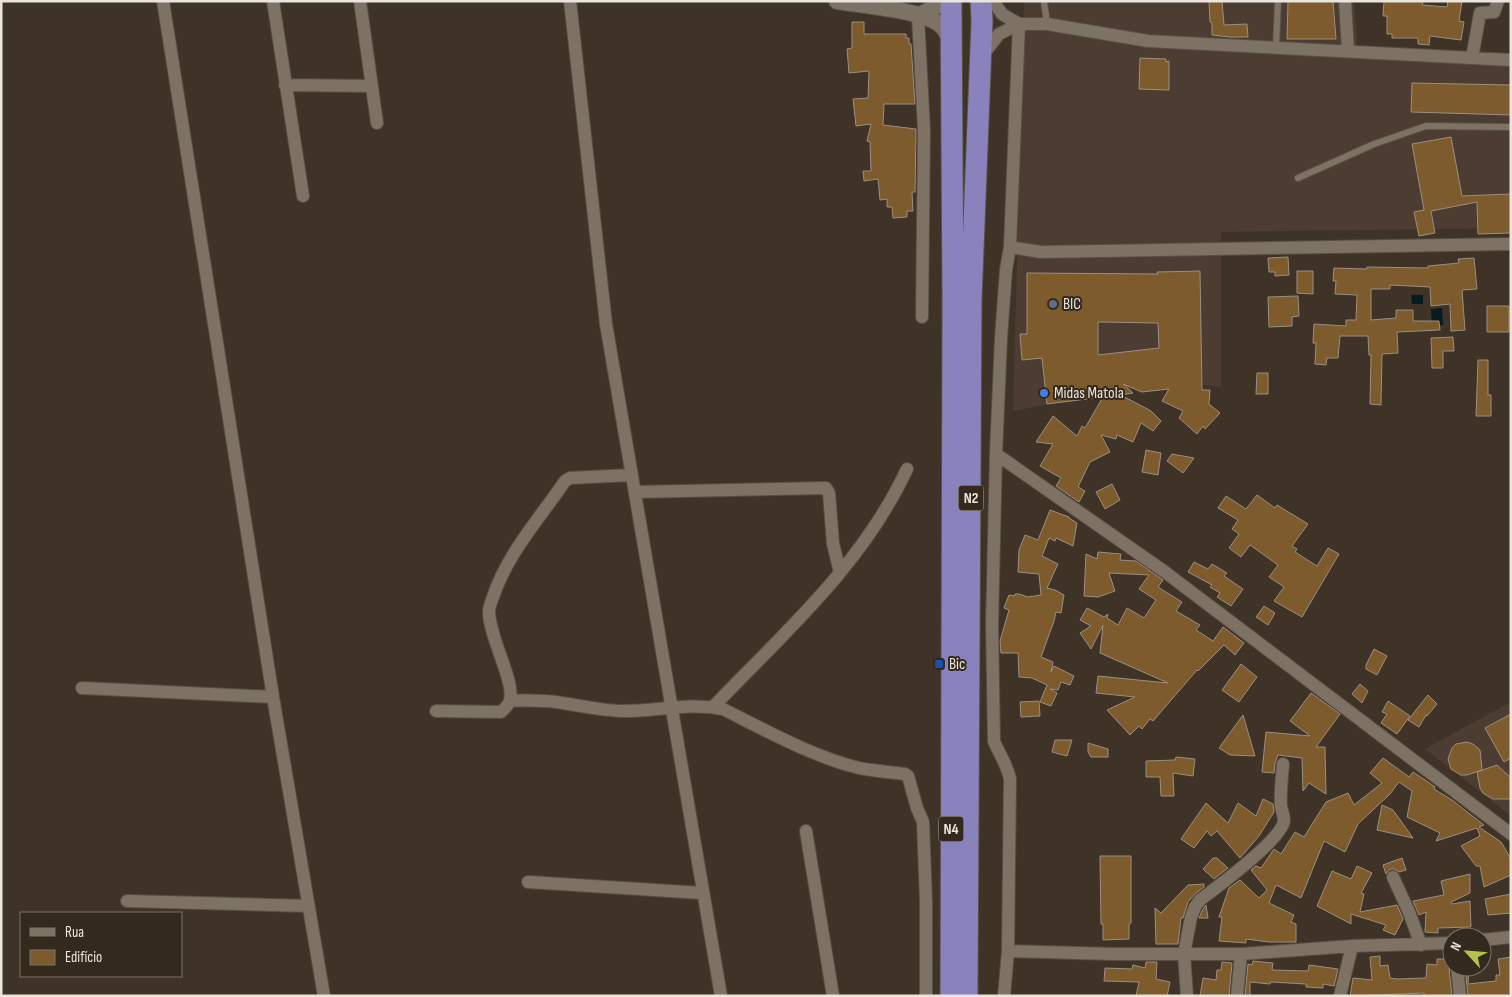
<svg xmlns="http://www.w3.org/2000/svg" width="1512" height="997" viewBox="0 0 1512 997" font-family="'Sofia Sans Condensed',sans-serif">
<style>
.industrial{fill:#4c3c32}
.water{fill:#071b23}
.building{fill:#7d5b2d;stroke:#9c8f80;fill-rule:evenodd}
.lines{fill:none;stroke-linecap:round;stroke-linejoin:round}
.service-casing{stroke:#585044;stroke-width:8}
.minor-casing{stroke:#585044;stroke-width:14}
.tertiary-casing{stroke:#585044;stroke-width:18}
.trunk-casing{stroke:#585044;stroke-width:23}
.service{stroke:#7e7264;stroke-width:6}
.minor{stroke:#7e7264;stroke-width:12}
.tertiary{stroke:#7e7264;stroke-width:16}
.trunk{stroke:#8a82bc;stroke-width:21}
.service-dot{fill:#5c6f8a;stroke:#33291c;stroke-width:2}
.shop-dot{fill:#3f7fe0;stroke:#33291c;stroke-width:2}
.transit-dot{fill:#1a4fb4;stroke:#33291c;stroke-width:2}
.labels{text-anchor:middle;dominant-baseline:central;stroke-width:4;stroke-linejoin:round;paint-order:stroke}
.shield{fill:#33291c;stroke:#b4ada3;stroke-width:1}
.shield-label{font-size:15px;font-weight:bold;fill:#ece5dd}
.poi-label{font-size:16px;fill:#ece5dd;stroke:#33291c;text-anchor:start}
</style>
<rect width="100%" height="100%" fill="#3e3326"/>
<!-- industrial -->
<path class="industrial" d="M1024 1H1354L1358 56 1511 61V228L1221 232V387L1170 381 1013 411Z
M1511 702V816L1425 749Z"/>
<!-- water -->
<path class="water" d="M1411 295H1423V304H1412Z
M1442 308 1443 325 1432 326 1431 309Z"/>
<!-- building -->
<path class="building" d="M1209 1H1222L1224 25 1247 24 1248 37H1230L1212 35V23L1210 22Z
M1288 1H1333L1336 39H1287Z
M1384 1H1423L1422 5 1447 7 1448 1H1462L1459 21 1464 22 1461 40 1430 36 1429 45 1418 44V38H1392V34H1387V16H1383Z
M852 22H864V34H906V38H909V44H911L915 104H884L883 125 916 129 915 192H912L913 211H907V217L893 218 892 207H887V199L880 200 878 179 864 181 863 171H871L870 142 867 141 871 124 856 126 853 99 868 98 869 71 849 73 847 49 852 48Z
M1140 58 1166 59V62L1169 61V90L1139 89Z
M1412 83 1511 85V115L1411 112Z
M1451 137 1462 196 1511 194V233L1478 234 1477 202 1431 211 1435 233 1419 236 1414 212 1424 210 1412 144Z
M1288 257 1289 275 1275 276V272H1269L1268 258Z
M1474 258 1477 289 1462 290 1465 330 1451 331 1450 304 1431 306 1430 287 1390 285V289H1371V320L1396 318V310H1413V321H1439L1440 330 1397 332 1398 353 1382 354 1381 405 1370 404 1371 355H1369L1368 336H1340L1338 358H1327L1326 365 1315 364 1316 343H1313L1314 324 1346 326V320H1356L1357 295 1335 294 1336 281H1333L1334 268 1367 269V267L1428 268V266L1459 263 1458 259Z
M1200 271 1202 390H1210L1209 404 1220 413 1205 429 1203 426 1197 434 1179 418 1183 411 1162 401 1169 389 1142 392 1123 384 1133 393 1121 395 1151 411 1161 421 1153 431 1141 423 1133 442 1117 435 1116 439 1101 435 1110 452 1090 462 1078 487 1085 491 1079 502 1056 486 1061 478 1040 466 1053 444 1036 442 1053 416 1077 436 1082 426 1085 428 1103 397 1047 404 1042 358 1022 360 1020 334H1027V273L1158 274 1157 272ZM1098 322 1158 323 1159 348 1098 355Z
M1297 271H1313V294L1297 293Z
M1298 296 1299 316 1292 317V326L1269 327 1268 297Z
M1487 306H1509V332H1487Z
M1453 337 1454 351H1443V368H1432L1431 338Z
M1478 360H1488V395H1491V416H1476Z
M1257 373H1268V394H1256Z
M1146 450 1161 453 1158 475 1142 472Z
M1172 454 1194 458 1183 473 1167 461Z
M1112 484 1120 500 1105 509 1096 492Z
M1257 495 1275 508 1277 505 1308 524 1292 546 1297 549 1295 552 1317 566 1328 548 1339 554 1302 617 1274 601 1284 587 1269 577 1278 565 1250 545 1241 557 1229 548 1239 534 1232 529 1238 520 1218 508 1226 496 1246 509Z
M1050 510 1069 517V518L1077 523 1073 546 1056 538 1055 541 1049 538 1042 556 1058 564 1047 588 1055 590 1064 595 1061 613 1056 612 1054 621 1041 657 1053 662 1051 672 1054 666 1074 676 1070 685 1061 682 1058 690 1050 689 1057 693 1051 706 1040 702 1047 685 1032 678 1019 677 1018 653H1001L1000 641 1009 610 1004 608 1009 595 1014 596 1015 594H1019L1028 597 1041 595 1039 574 1018 572 1019 550 1025 535 1038 540Z
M1098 552 1121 554 1120 560 1136 561 1163 580 1158 587 1182 602 1176 611 1200 625 1196 630 1213 641 1223 627 1244 643 1235 655 1224 645 1198 671 1197 670 1153 721 1150 719 1142 729 1139 726 1130 735 1107 710 1135 697 1096 693 1098 676 1168 683 1100 653 1103 625 1091 649 1080 633 1091 626 1080 620 1087 608 1104 617 1108 614 1107 618 1118 625 1127 608 1144 618 1156 600 1139 589 1149 575 1109 573 1115 591 1098 597 1084 596 1086 554 1097 559Z
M1194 562 1208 569 1212 564 1227 573 1224 576 1243 589 1231 606 1217 597 1220 593 1210 587 1212 585 1188 572Z
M1264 606 1275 613 1268 625 1256 617Z
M1374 649 1387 656 1377 675 1366 669V665Z
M1241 664 1257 677 1239 702 1222 690Z
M1360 684 1368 691 1362 703 1352 694Z
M1311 693 1340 714 1316 747H1325L1326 794 1309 783 1303 791 1302 758 1278 755 1275 763 1274 773 1262 772 1266 732 1310 736 1290 721Z
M1428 695 1437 704 1427 716 1426 715 1419 727 1408 720Z
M1039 701 1040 716 1021 717 1020 702Z
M1388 701 1410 716 1397 734 1381 723 1387 714 1382 712Z
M1511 714V758L1504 762 1485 728Z
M1243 715 1255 756 1230 755 1219 748Z
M1055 740H1072L1067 756 1052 752Z
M1467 742 1473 744 1480 750 1482 770 1467 775H1461L1451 769 1448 759 1452 748 1456 744Z
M1088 743 1108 749V757H1091L1088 752Z
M1176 757 1195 759 1193 776 1173 773 1174 796H1161L1160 777H1146V761L1175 760Z
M1383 758 1409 777 1413 772 1428 782 1435 787 1434 789 1452 800 1484 825 1479 827 1501 842 1511 859V875L1484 887 1480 866H1476L1461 846 1480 836 1477 828 1436 841 1440 833 1407 817 1412 791 1399 782 1390 794 1358 824 1345 852 1324 841 1301 898 1276 885 1269 903 1294 915 1291 922 1296 924V942H1269L1246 939V943L1219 941 1222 917H1219L1229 888 1240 880 1259 898 1267 890 1251 870 1256 866 1261 868 1274 849 1281 854 1295 832 1304 837 1326 802 1348 793 1354 805 1382 783 1370 773Z
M1497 765 1511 778V799H1493L1483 793 1480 788 1477 772Z
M1263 799 1273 804 1274 812 1259 836 1240 858 1217 831 1211 836 1207 831 1194 848 1181 839 1206 803 1228 823 1238 803 1256 816Z
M1382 805 1393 810 1413 838 1377 830Z
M1100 856H1131V923L1129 924V939L1103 940V924H1101Z
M1213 858H1217L1228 868 1214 879 1203 869Z
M1402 858 1406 870 1399 872 1394 869H1390L1386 874 1383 865Z
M1357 866 1372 873 1361 893 1364 894 1360 912 1397 905 1403 919 1395 935 1383 930 1386 925 1351 914V924L1317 906 1332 871 1351 879Z
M1470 874V893L1451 902 1452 904 1470 901 1471 927 1438 928V933L1425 932 1426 912 1419 915 1413 901 1444 895 1441 881Z
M1204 884V887L1195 894 1188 902 1183 918H1181L1178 944H1156L1155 908 1161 913 1188 885Z
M1511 894V913L1488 915 1485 899Z
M1206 905 1208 918H1199L1202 911Z
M1380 956V966L1388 965 1390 978 1397 979 1426 978 1427 964 1437 965V959H1452L1449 968 1452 996H1424V993L1350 996 1353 978 1372 980 1370 957Z
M1511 957V996H1468L1465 967H1469L1468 984 1496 981V975H1500L1498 959Z
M1253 961 1273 963 1272 970 1308 971 1309 965 1338 969 1334 986 1323 984V988L1306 987V984L1271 982 1270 984 1250 982V996H1245L1248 964 1252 965Z
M1146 962H1157L1156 979 1170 982 1167 996H1136L1139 982 1104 981 1105 968 1132 969 1133 965 1145 968Z
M1222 962 1232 963 1229 996H1200L1203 978 1216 980 1217 970H1221Z"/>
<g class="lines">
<defs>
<path id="service" d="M1044 1 1047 24
M1276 48 1278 1
M1298 178 1374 144 1426 126 1511 127"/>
<path id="minor" d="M163 1 273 697 324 996
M273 1 303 196
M360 1 377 123
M570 1 606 324 721 996
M993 1 1002 14 1019 24H1047L1148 41 1511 60
M1345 1 1348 51
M918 16 924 130 922 317
M982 56 999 34 1019 24
M1472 58 1480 13 1494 12 1498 1
M285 85 371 86
M1010 247 1041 252 1511 244
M996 454 1165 572 1511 834
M635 492 826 488 829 493 833 544 840 572
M82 688 273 697
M510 700C525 701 541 700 556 702 578 705 598 710 620 711 655 712 687 702 723 709 767 731 811 756 859 768 874 771 890 772 905 774L908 776 917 808 923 822 926 901V996
M713 707C784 633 863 564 907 469
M436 711 501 712C504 709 509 705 510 700 515 682 489 636 489 612 489 607 491 602 493 597 507 554 540 518 565 481L570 478 631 475
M806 831 833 996
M1393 877 1409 912 1421 945
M528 882 702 893
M127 901 309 906
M1482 940 1511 937
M1008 951 1113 954H1241L1352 946 1452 943
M1457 967 1460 996
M1004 996 1008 951 1010 779C1007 764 1000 756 994 741L992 624 996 454 1001 338 1006 270 1010 247 1019 24
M1187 996 1184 954 1191 917 1195 907 1200 900C1217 887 1281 840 1284 821 1284 816 1282 811 1281 806 1280 793 1282 777 1283 764
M1237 996 1241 954
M1340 996 1352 946"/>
<path id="tertiary" d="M837 1C862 5 918 10 938 23 945 27 948 34 951 41
M918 16 935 7 941 1"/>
<path id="trunk" d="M951 996 953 302 951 1
M967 996 971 300 982 21 981 1"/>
</defs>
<!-- service casing -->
<use href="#service" class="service-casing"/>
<!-- minor casing -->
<use href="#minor" class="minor-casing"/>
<!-- tertiary casing -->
<use href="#tertiary" class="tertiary-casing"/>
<!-- trunk casing -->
<use href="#trunk" class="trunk-casing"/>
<!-- service -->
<use href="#service" class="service"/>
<!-- minor -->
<use href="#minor" class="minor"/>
<!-- tertiary -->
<use href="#tertiary" class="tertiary"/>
<!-- trunk -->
<use href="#trunk" class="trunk"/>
</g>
<!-- markers -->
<circle class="service-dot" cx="1053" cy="304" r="5"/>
<circle class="shop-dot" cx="1044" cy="393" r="5"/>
<rect class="transit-dot" x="934" y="659" width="10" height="10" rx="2.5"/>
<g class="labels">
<!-- shield labels -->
<g class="shield">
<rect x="958.5" y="485.5" width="25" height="25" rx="4"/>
<rect x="938.5" y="816.5" width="25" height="25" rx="4"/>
</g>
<g class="shield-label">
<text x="971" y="498">N2</text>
<text x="951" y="829">N4</text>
</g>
<!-- poi labels -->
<g class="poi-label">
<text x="1063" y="304">BIC</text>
<text x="1054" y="393">Midas Matola</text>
<text x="949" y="664">Bic</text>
</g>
</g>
<!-- border -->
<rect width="1512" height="997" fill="none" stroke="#ece5dd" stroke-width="5"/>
<!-- legend -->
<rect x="20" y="912" width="162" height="65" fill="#33291c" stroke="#7d7469"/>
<rect x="30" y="928" width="25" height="8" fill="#7e7264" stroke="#7d7469"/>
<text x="65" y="937" font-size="15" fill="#ece5dd">Rua</text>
<rect x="30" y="950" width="25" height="15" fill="#7d5b2d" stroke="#7d7469"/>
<text x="65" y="962" font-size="15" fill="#ece5dd">Edifício</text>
<!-- north arrow -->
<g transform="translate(1467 952) rotate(296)"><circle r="24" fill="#33291c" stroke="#7d7469"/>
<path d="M0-4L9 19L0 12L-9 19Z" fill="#b3c24b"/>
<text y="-8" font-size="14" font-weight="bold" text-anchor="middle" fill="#ece5dd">N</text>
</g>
</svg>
